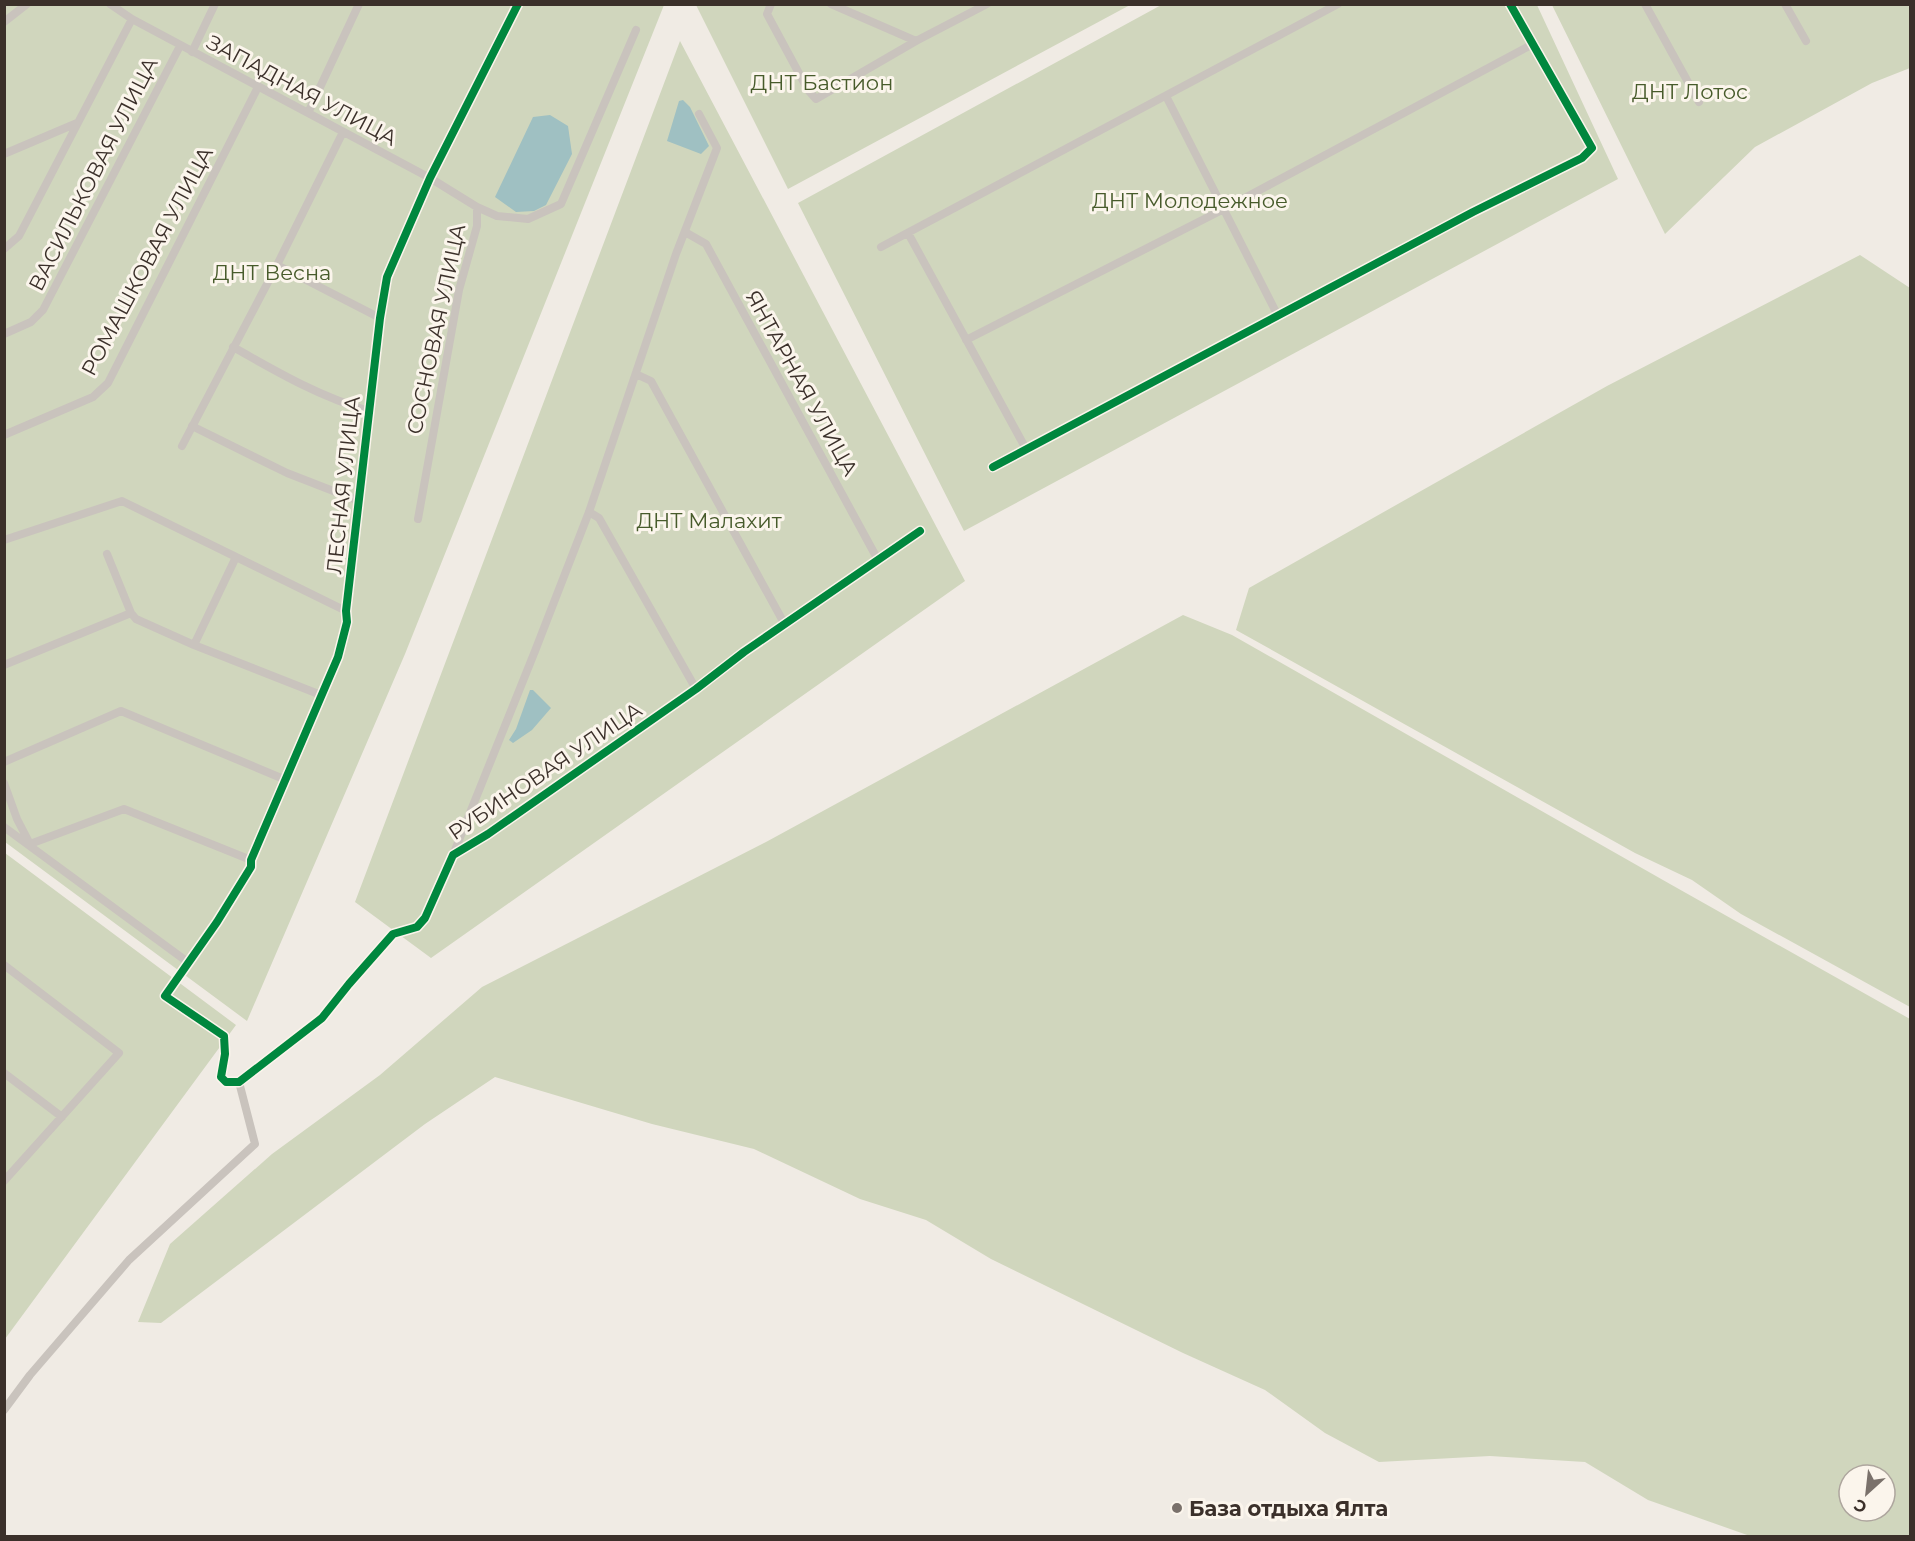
<svg xmlns="http://www.w3.org/2000/svg" width="1915" height="1541" viewBox="0 0 1915 1541" font-family="Montserrat,sans-serif">
<style>
.green{fill:#d0d6bd;fill-rule:evenodd}
.water{fill:#9fc0c2}
.lines{fill:none;stroke-linecap:round;stroke-linejoin:round}
.street{stroke:#c9c3bd;stroke-width:8}
.cycleway-casing{stroke:#fbf5ec;stroke-width:11}
.cycleway{stroke:#00873e;stroke-width:8}
.poi-dot{fill:#7a716b;stroke:#fbf5ec;stroke-width:2}
.labels{text-anchor:middle;dominant-baseline:central;stroke-width:6;stroke-linejoin:round;paint-order:stroke}
.park-label{font-size:21px;fill:#475b2b;stroke:#fbf5ec}
.street-label{font-size:21px;fill:#3b302a;stroke:#fbf5ec}
.poi-label{font-size:21px;font-weight:bold;fill:#3b302a;stroke:#fbf5ec;text-anchor:start}
</style>
<rect width="100%" height="100%" fill="#f0ebe4"/>
<!-- green -->
<path class="green" d="M1163 4 1537 5 1618 179 964 531 798 203Z
M5 5H664L405 654 247 1021 5 842Z
M696 5H1130L788 189Z
M1552 5H1910V68L1872 83 1755 147 1665 234Z
M680 41 965 581 431 958 355 902Z
M1860 255 1910 288V1007L1741 914 1692 880 1635 853 1236 630 1249 588 1607 386Z
M1183 615 1232 635 1670 884 1910 1019V1536H1750L1648 1500 1585 1462 1490 1456 1379 1462 1325 1433 1265 1390 1183 1353 991 1259 926 1220 860 1199 754 1149 652 1124 495 1077 425 1124 161 1323 138 1322 170 1244 272 1154 380 1075 482 987 766 842ZM1849 1475H1885V1511H1849Z
M5 853 236 1025 5 1339Z"/>
<!-- water -->
<path class="water" d="M683 100 690 107 709 146 701 154 667 141 679 101Z
M550 115 568 126 572 154 546 205 534 211 516 212 495 197 533 117Z
M530 690H533L551 708 532 730 513 743 509 740 516 729Z"/>
<g class="lines">
<!-- street -->
<path class="street" d="M110 4 132 19 430 178 477 207
M771 4 767 14 808 90 816 99 916 41 987 4
M831 4 916 41
M1645 4 1699 102
M1785 4 1806 41
M4 22 27 4
M192 52 215 4
M1166 96 1278 316
M308 113 359 4
M4 154 77 123
M685 232 706 244 878 560
M908 233 1026 449
M881 247 1338 4
M4 249 19 236 132 19
M277 265 380 318
M4 334 31 322 43 310 180 46
M966 340 1224 209 1533 44
M233 347C277 372 320 397 369 411
M636 374 651 381 784 623
M192 426 287 473 359 501
M4 435 93 397 108 383 258 87
M182 446 277 265 343 132
M993 467 1473 212 1582 158 1592 148 1510 4
M589 512 599 518 696 689
M418 519 459 290 477 226V207L497 216 528 219 561 204 636 30
M4 540 122 501 346 611
M107 554 131 613
M194 645 236 557
M4 665 131 613 136 619 194 645 321 695
M4 762 121 711 286 780
M4 783 17 819 30 844 124 809 251 860
M4 827 189 963
M453 855 535 651 589 512 676 254 717 148 699 114
M4 965 119 1053 4 1181
M4 1073 62 1117
M239 1082H226L221 1077 225 1054 224 1036 165 996 217 922 251 867V860L338 657 347 622 346 611 380 318 387 277 430 178 518 4
M239 1082 322 1018 349 984 393 934 417 927 425 918 453 855 488 834 696 689 744 652 920 531
M4 1410 30 1375 129 1260 255 1144 239 1082"/>
<defs>
<path id="cycleway" d="M518 4 430 178 387 277 380 318 346 611 347 622 338 657 251 860V867L217 922 165 996 224 1036 225 1054 221 1077 226 1082H239L322 1018 349 984 393 934 417 927 425 918 453 855 488 834 696 689 744 652 920 531
M993 467 1473 212 1582 158 1592 148 1510 4"/>
</defs>
<!-- cycleway casing -->
<use href="#cycleway" class="cycleway-casing"/>
<!-- cycleway -->
<use href="#cycleway" class="cycleway"/>
</g>
<!-- markers -->
<circle class="poi-dot" cx="1177" cy="1508" r="6"/>
<g class="labels">
<!-- park labels -->
<g class="park-label">
<text x="822" y="82">ДНТ Бастион</text>
<text x="1690" y="91">ДНТ Лотос</text>
<text x="1190" y="200">ДНТ Молодежное</text>
<text x="272" y="272">ДНТ Весна</text>
<text x="709" y="520">ДНТ Малахит</text>
</g>
<!-- street labels -->
<g class="street-label">
<text transform="translate(302 90) rotate(28)">ЗАПАДНАЯ УЛИЦА</text>
<text transform="translate(93 174) rotate(-63)">ВАСИЛЬКОВАЯ УЛИЦА</text>
<text transform="translate(147 261) rotate(-62)">РОМАШКОВАЯ УЛИЦА</text>
<text transform="translate(436 329) rotate(-78)">СОСНОВАЯ УЛИЦА</text>
<text transform="translate(802 383) rotate(61)">ЯНТАРНАЯ УЛИЦА</text>
<text transform="translate(343 485) rotate(-84)">ЛЕСНАЯ УЛИЦА</text>
<text transform="translate(545 771) rotate(-34)">РУБИНОВАЯ УЛИЦА</text>
</g>
<!-- poi labels -->
<g class="poi-label">
<text x="1189" y="1508">База отдыха Ялта</text>
</g>
</g>
<!-- border -->
<rect width="1915" height="1541" fill="none" stroke="#3b302a" stroke-width="12"/>
<!-- north arrow -->
<g transform="translate(1867 1493) rotate(207)"><circle r="28" fill="#fbf5ec" stroke="#aea69e" stroke-width="1.5"/>
<path d="M0-4.5L10 22L0 15L-10 22Z" fill="#7a716b"/>
<text y="-9" font-size="16" font-weight="bold" text-anchor="middle" fill="#3b302a">С</text>
</g>
</svg>
